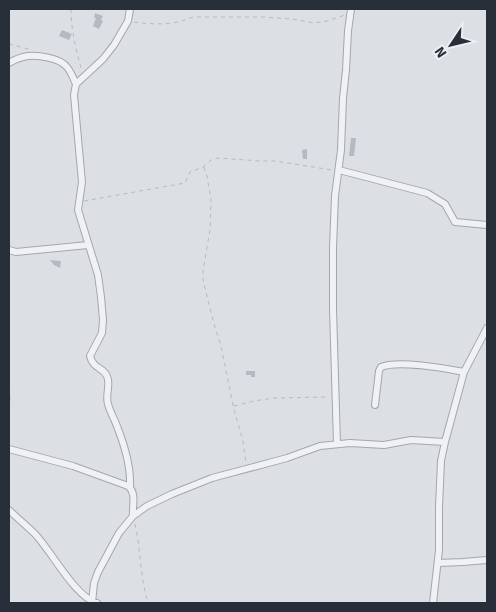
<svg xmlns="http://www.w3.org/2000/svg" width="496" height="612" viewBox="0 0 496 612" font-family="Signika,sans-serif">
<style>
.building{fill:#b4bac1}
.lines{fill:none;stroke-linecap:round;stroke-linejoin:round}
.minor-casing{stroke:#a2a7ae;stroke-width:8}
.path{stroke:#b7bbc0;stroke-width:1;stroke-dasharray:4 4;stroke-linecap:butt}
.minor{stroke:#eff1f4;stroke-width:6}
</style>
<rect width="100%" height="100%" fill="#dce0e5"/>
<!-- building -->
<path class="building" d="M95 13 103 16 101 20 103 21 99 29 93 26 96 18H94Z
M62 30 72 34 69 40 59 36Z
M351 138H356L354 156H349Z
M307 149V159H303L302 150Z
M50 260 61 261 60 268 54 265Z
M246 371H255V377H251V375H246Z"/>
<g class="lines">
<defs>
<path id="minor" d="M9 63C14 60 21 57 28 56 38 55 59 58 66 66 71 71 73 78 76 84
M339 170 427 193 445 204 455 222 487 225
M9 250 16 252 88 245
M375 405 379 371 381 367C397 360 445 368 464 372
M337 444 333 309V248L335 196 341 150 343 98 346 70 348 31 351 9
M9 449 73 466 128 486C137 493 132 505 133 516
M130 487C131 468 125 447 118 429 115 420 110 412 108 404 105 395 111 385 107 376 103 367 93 369 90 356L102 333 103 320 101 297 98 275 78 210 82 182 74 95 76 84 103 59 114 45 128 21 130 9
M9 510C17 518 27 526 35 534 52 552 75 597 97 603
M438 563 463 562 487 560
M92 603 94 583 98 572 119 533 133 516 147 506 172 494 212 478 287 458 320 446 350 443 384 445 411 440 445 442
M433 603 439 550V507L441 461 445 442 464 372 487 328"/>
</defs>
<!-- minor casing -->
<use href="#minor" class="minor-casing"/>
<!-- path -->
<path class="path" d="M71 9C71 30 76 50 82 71
M134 22C149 24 164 25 178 22 184 21 188 18 193 17H263L292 19 314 23 327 21 345 15
M9 44 32 50
M204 167 207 176 211 200 210 230 203 271V280L214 324 221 346 234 410 243 441 246 464
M84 201 185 183 190 172 203 167 211 160 218 158 260 161H275L332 170
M9 381 10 399 9 410
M234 406 254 401 274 398 329 397
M135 524C141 550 140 578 148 603"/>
<!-- minor -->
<use href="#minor" class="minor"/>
</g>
<!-- border -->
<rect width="496" height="612" fill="none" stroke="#282f3a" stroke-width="20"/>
<!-- north arrow -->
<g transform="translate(451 45) rotate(235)" stroke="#ebeff3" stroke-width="4" paint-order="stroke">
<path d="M0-4L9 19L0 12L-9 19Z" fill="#282f3a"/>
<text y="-8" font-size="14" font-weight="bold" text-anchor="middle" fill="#282f3a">N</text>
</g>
</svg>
